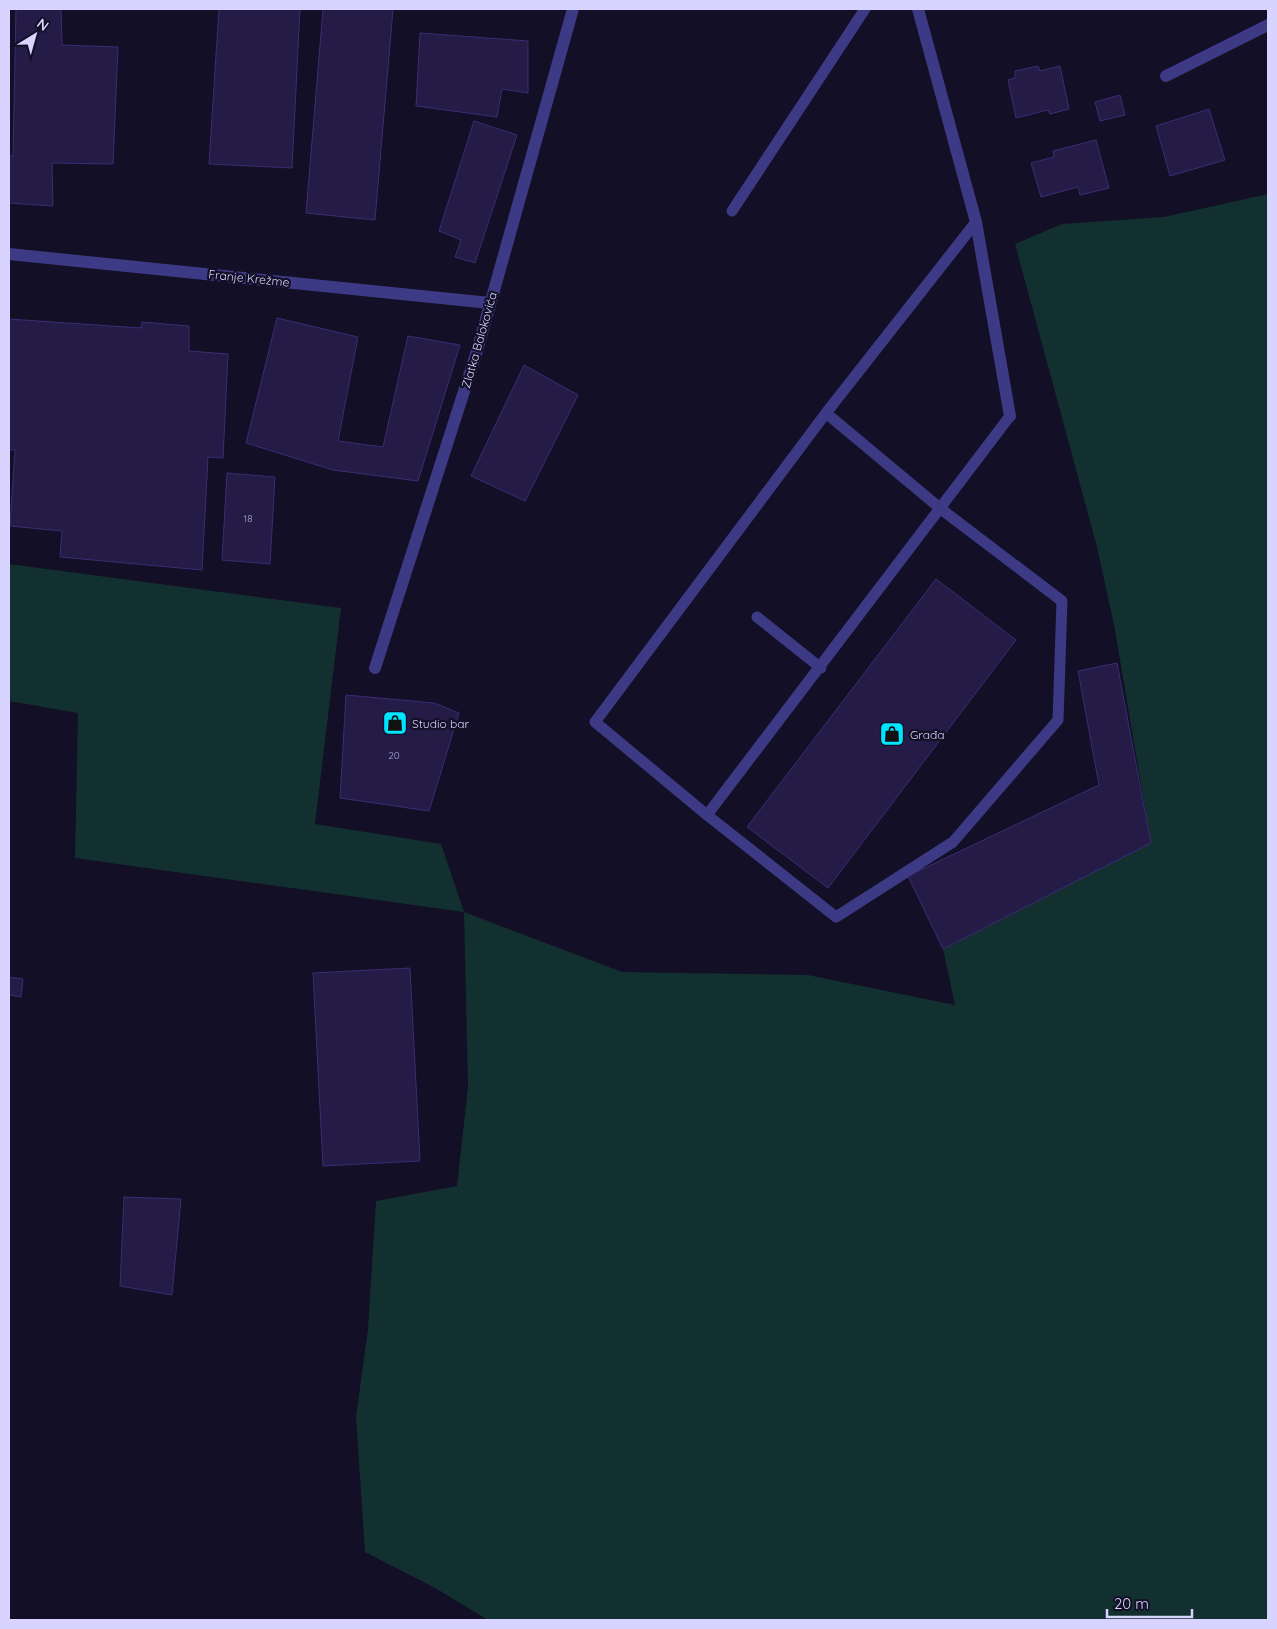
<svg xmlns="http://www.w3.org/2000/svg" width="1277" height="1629" font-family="Quicksand,sans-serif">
<rect width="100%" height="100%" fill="#130f26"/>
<!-- green -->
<path fill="#12302f" d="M1268,194V1620H488L437,1589L365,1552L356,1417L368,1329L376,1201L457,1186L468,1087L464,912L75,858L78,713L9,701V564L341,608L315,824L441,844L464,912L622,972L808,975L955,1005L943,949L1151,843L1114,625L1097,547L1015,244L1062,224L1164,217Z"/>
<!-- building -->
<g fill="#241b47" stroke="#3b2d73">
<path d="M16,9H61L62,45L118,47L113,164L52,163L53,206L9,203V156H13Z"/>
<path d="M219,9H300L292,168L209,164Z"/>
<path d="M323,9H393L375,220L306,213Z"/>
<path d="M420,33L528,41V93L502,89L497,117L416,106Z"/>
<path d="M1038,66L1040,71L1060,66L1069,109L1050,114L1048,110L1016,118L1008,80L1015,78V71Z"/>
<path d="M1120,95L1125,115L1100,121L1095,102Z"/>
<path d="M1209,109L1225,160L1170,176L1156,126Z"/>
<path d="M474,121L517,135L475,263L455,257L461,240L439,231Z"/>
<path d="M1096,140L1109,188L1080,195L1078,187L1041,197L1031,163L1054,157L1053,151Z"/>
<path d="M277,318L358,337L338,441L383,447L408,336L460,345L418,481L333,470L246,443Z"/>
<path d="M9,319L141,328L142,322L189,326V351L228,354L223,458L208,457L202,570L60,557L62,531L10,526L15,450H9Z"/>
<path d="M524,365L578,395L525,501L471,476Z"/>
<path d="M227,473L275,477L270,564L222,560Z"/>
<path d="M936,579L1016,640L828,888L747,827Z"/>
<path d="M1117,663L1151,843L943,949L908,876L1099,785L1078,671Z"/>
<path d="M346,695L434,703L459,713L429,811L340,798Z"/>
<path d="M410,968L420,1161L323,1166L313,973Z"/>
<path d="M9,977L23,979L21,997L9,995Z"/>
<path d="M124,1197L181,1199L172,1295L120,1286Z"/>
</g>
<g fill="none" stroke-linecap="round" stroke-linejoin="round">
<!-- lane -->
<g stroke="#3d3a85" stroke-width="11">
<path d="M732,211L865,9"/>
<path d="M826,413L941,509L1062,601L1058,720L953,842L836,917L707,815L595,722L826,413L976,222"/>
<path d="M757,617L821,668"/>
<path d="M707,815L1010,416"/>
</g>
<!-- street -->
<g stroke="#3d3a85" stroke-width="12">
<path d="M918,9L976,222L1010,416"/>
<path d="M1166,76L1268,25"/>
<path d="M9,254L490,303"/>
<path d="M375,668L477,351L573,9"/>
</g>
</g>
<!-- icons -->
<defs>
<symbol id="shop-square" viewBox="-11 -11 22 22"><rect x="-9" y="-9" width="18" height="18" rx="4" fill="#00e5ff" stroke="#130f26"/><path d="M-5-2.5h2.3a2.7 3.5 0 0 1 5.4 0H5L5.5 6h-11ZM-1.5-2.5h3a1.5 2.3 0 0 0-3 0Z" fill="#111"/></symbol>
</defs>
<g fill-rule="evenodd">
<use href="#shop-square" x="381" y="709" width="28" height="28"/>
<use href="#shop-square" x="878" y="720" width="28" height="28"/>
</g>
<g text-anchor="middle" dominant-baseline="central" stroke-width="4.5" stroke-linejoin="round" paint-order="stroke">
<!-- number labels -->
<g font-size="10" fill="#aca6d1">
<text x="248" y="518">18</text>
<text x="394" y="755">20</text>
</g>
<!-- street labels -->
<g font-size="12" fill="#d9d4ff" stroke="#130f26">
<text transform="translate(249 278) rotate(6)">Franje Krežme</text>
<text transform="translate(479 340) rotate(-74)">Zlatka Balokovića</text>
</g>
<!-- poi labels -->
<g font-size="12" fill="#d9d4ff" stroke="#130f26" text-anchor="start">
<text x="412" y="723">Studio bar</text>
<text x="910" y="734">Građa</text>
</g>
</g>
<!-- border -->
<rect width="1277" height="1629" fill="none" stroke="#d9d4ff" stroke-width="20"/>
<!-- north arrow -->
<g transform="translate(35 35) rotate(37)" stroke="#130f26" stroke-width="4" paint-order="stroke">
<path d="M0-4L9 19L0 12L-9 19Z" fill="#d9d4ff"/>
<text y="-8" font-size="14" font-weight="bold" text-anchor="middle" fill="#d9d4ff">N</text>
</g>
<!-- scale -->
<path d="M1107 1609v8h85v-8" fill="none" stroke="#d9d4ff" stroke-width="2.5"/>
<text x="1114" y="1609" font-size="15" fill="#d9d4ff" stroke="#130f26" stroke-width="4" paint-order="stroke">20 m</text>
</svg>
